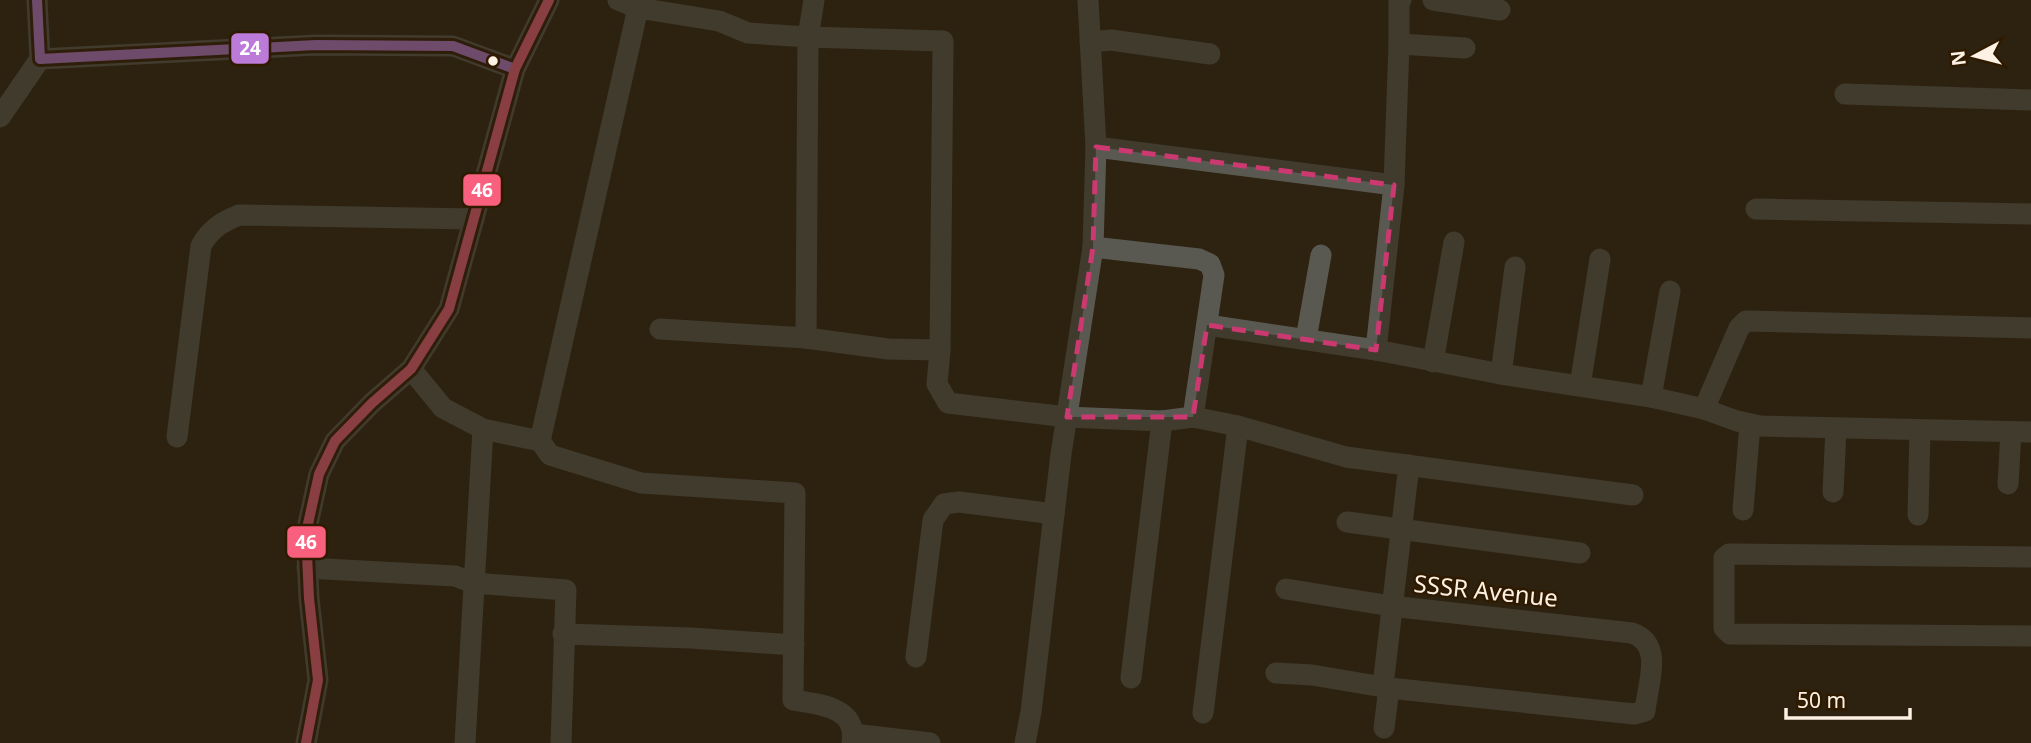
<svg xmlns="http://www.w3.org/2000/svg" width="2031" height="743" font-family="'Noto Sans',sans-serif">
<rect width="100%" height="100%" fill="#2e2211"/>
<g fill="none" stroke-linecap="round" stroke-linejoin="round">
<!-- minor -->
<g stroke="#595952" stroke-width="21">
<path d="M37,0L40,59L316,45L453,46L515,69"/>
<path d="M618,0L638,8"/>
<path d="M1088,0L1096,147L1394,185L1376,350L1501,374L1651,397L1704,409L1737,421L1760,426L2031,432"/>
<path d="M1433,0L1500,10"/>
<path d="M1090,42L1111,40L1210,54"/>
<path d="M1399,44V1L1401,0"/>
<path d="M1845,94L2031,100"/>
<path d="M0,117L40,59"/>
<path d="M1096,147L1093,247L1199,259L1210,264L1214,275L1193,417L1238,426L1203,713"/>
<path d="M1394,185L1399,44L1465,48"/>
<path d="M1756,209L2031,214"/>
<path d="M1207,325L1376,350"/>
<path d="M660,329L806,338L888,349L940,350L943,41L808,37L814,0"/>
<path d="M1306,339L1321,255"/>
<path d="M940,350L937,384L948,403L1067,417L1162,421"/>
<path d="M1433,362L1454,242"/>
<path d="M411,369L443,408L483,429L540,441L550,455L641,483L795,493L793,700C819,704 858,707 852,743"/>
<path d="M1501,374L1515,267"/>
<path d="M1580,386L1600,259"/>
<path d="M1651,397L1670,291"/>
<path d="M1704,409L1739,328L1746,321L2031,328"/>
<path d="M1238,426L1346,457L1633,495"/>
<path d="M177,437L201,246C210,229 222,222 239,215L474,219"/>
<path d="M540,441L638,8L719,21L748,33L808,37L806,338"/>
<path d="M2008,484L2011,432"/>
<path d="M1833,492L1836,428"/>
<path d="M1743,510L1750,424"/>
<path d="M1918,515L1920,430"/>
<path d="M1347,522L1580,553"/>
<path d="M2031,557L1729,554L1724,558V628L1730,634L2031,636"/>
<path d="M307,568L455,576L473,583L566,590L561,743"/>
<path d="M563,634L691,638L794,645"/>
<path d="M916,657L933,520L944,504L959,502L1054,514"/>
<path d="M1276,673L1312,675L1389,688L1634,714L1645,711C1647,686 1665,644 1632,633L1391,606L1286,589"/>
<path d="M1131,678L1162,421L1193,417"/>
<path d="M1384,728L1389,688L1383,685L1409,465"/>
<path d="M853,734L930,743"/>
<path d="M306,743L318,680L309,598L306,533L319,474L335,441L372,403L411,369L449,309L515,69L549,0"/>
<path d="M465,743L483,429"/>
<path d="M1025,743L1031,712L1061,454L1093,247"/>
</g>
<defs>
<path id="bus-1" d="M37,0L40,59L316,45L453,46L515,69"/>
<path id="bus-2" d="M306,743L318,680L309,598L306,533L319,474L335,441L372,403L411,369L449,309L515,69L549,0"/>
</defs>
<!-- bus-1 casing -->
<use href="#bus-1" stroke="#2f1a00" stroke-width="16"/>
<!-- bus-2 casing -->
<use href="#bus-2" stroke="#2f1a00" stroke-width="16"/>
<!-- bus-1 -->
<use href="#bus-1" stroke="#bd7bd9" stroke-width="10"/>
<!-- bus-2 -->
<use href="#bus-2" stroke="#f8607d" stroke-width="10"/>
</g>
<!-- marked area -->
<path d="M0 0H2031V743H0ZM1096,147L1394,185L1376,350L1207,325L1193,417H1067L1093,247Z" fill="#2e2211" fill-opacity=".55" fill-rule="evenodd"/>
<path fill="none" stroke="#cb3970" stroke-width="5" stroke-dasharray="14 9" stroke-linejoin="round" d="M1096,147L1394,185L1376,350L1207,325L1193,417H1067L1093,247Z"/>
<!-- markers -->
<circle fill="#fdf1e4" stroke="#2f1a00" stroke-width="2.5" cx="493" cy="61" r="6"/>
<g text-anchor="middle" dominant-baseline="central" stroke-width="5" stroke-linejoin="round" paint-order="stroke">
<!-- street labels -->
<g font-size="24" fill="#fdf1e4" stroke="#2f1a00">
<text transform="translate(1486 590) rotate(6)">SSSR Avenue</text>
</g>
</g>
<g stroke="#2f1a00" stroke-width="2.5">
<rect x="230" y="32" width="40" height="33" rx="7" fill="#bd7bd9"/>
<rect x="462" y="173" width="40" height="34" rx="7" fill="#f8607d"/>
<rect x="286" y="525" width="41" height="34" rx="7" fill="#f8607d"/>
</g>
<g font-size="19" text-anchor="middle" font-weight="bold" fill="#fff">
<text x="250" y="55">24</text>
<text x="482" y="197">46</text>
<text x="306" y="549">46</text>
</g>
<!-- north arrow -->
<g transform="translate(1975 56) rotate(263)" stroke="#2f1a00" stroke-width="5" paint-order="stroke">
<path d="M0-5L12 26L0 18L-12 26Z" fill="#fdf1e4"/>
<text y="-10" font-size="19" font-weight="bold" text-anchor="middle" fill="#fdf1e4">N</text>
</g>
<!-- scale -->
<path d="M1786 708v10h124v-10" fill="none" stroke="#fdf1e4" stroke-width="3.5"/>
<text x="1797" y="708" font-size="21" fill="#fdf1e4" stroke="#2f1a00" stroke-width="5" paint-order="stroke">50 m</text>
</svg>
